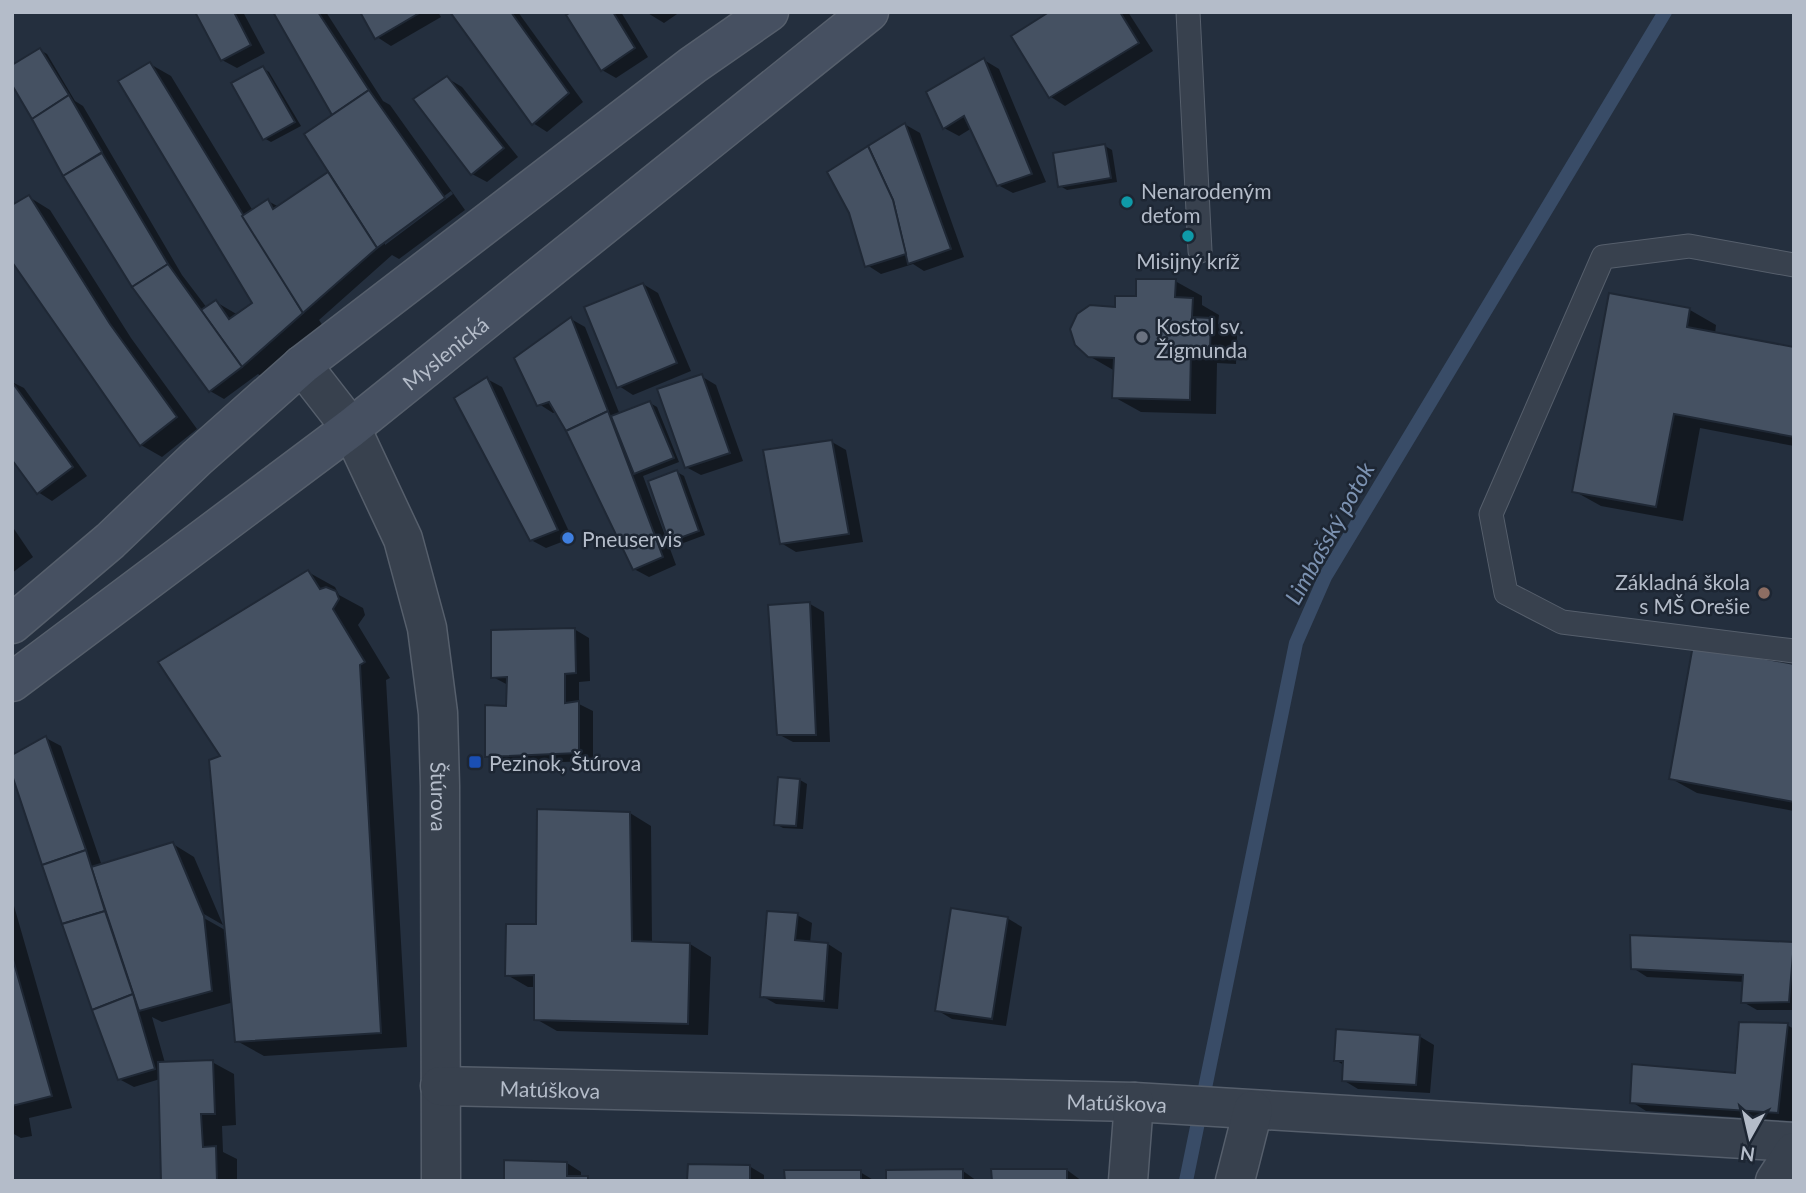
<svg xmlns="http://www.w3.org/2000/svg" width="1806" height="1193" font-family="Lato,sans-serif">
<rect width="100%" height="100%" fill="#242f3e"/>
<!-- shadow -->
<g fill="#0007" fill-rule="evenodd">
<path d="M197,12H243L265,53L237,68L222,60Z"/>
<path d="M275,12H326L383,101L390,105L465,210L399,259L392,255L319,320L323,326L264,378L258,374L224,399L210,391L133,286L63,171L40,50L47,54L75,101L83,106L182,275L207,308L216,302L238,315L254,304L150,64L171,76L253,211L268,201L279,207L328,175L334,178V116ZM451,191L453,194L385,245V240Z"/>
<path d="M362,12H438L441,17L391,46L377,37Z"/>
<path d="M452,12H518L583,102L547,132L533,123Z"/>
<path d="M574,12H621L648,57L616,78L602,70Z"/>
<path d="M646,12H680L664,23Z"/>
<path d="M1053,12H1128L1153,51L1065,106L1051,97L1013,37Z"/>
<path d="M984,60L999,69L1046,182L1013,193L998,185L972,128L959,136L944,128Z"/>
<path d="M263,68L269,72L301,126L271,142L264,138Z"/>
<path d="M447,78L462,87L518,157L487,182L472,174L415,100Z"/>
<path d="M906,125L920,133L964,257L924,271L913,264L881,274L867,265Z"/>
<path d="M1105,146L1112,150L1117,182L1067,190L1060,186Z"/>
<path d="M29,197L50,210L131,338L197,429L162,457L141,445Z"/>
<path d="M1175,281L1202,296V305L1219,315L1218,324L1237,335L1236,364L1217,363L1216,414L1141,412L1114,397L1115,371L1089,356L1117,308Z"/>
<path d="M643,284L658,293L691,371L633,395L619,386Z"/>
<path d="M1690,310L1716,325L1715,334L1794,348V446L1700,428L1683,521L1601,506L1574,491Z"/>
<path d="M571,319L585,327L620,415L650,403L657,407L679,462L643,476L676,565L649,577L634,569L556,412L553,413L539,404Z"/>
<path d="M701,376L716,385L743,461L701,475L686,467Z"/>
<path d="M487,379L502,387L572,538L546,548L531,540Z"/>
<path d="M12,382L24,388L87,476L52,501L38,492L12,457Z"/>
<path d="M832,442L846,450L863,542L796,552L781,543Z"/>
<path d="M677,472L684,476L705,535L678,545L671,541Z"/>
<path d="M12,526L33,557L12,573Z"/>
<path d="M308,572L335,587L339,595L363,608L365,615L358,625L390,678L386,680L407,1047L264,1056L237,1041L234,1002L162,1022L152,1017L165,1063L212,1062L234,1074L236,1125L222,1126L223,1152L237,1159V1181H162L160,1079L134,1087L119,1079L46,738L61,746L102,866L173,844L194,857L223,925L197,910L195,913L225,930L222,757Z"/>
<path d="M810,604L824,612L830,742H793L778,734Z"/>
<path d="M574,629L589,638L590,681L579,682V704L593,711V761L501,764L486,756L508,707V685L493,677Z"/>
<path d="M1794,666V811L1697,793L1670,778Z"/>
<path d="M800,780L807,784L803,829L783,828L776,824Z"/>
<path d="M630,813L651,826L652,943L690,944L711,957L708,1035L557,1031L536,1019L535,987H528L507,975L538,926Z"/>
<path d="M12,899L72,1108L29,1118L32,1136L21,1138L12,1133Z"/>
<path d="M797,915L812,923L810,943L828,944L842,953L838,1009L776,1004L762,996Z"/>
<path d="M1007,918L1022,927L1006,1026L952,1019L937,1010Z"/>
<path d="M1794,944V1010H1757L1743,1002L1745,982L1647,977L1633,968Z"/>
<path d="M1787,1025L1794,1029L1792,1121L1646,1111L1632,1102L1737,1075Z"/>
<path d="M1419,1036L1434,1045L1430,1093L1358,1089L1343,1080L1344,1065L1335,1060Z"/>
<path d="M567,1163L581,1172V1178L593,1181H506Z"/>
<path d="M749,1166L764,1175V1181H688Z"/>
<path d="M1067,1170L1082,1181H993Z"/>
<path d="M963,1171L977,1181H888Z"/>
<path d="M860,1172L875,1181H786Z"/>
</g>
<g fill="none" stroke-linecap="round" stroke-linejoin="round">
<!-- stream -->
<path stroke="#394c67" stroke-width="14" d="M1186,1181L1296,643L1325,577L1665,12"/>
</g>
<!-- building -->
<g fill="#455162" stroke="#1f2835" stroke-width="2">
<path d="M195,12H234L251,45L221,61Z"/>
<path d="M273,12H318L369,90L332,115Z"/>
<path d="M360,12H421L375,39Z"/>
<path d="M450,12H511L569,93L532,125Z"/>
<path d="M571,12H613L635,48L601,71L566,15Z"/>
<path d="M1049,12H1120L1139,43L1049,98L1011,36Z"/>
<path d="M40,48L69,95L32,119L12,85V65Z"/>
<path d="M984,58L1032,174L997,186L964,116L943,129L926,92Z"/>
<path d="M150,62L303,313L242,367L201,310L216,300L229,319L252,303L118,81Z"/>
<path d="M263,66L295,122L263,140L231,83Z"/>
<path d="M447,76L504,148L471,175L413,99Z"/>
<path d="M369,90L445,198L377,248L304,134Z"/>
<path d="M69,95L102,152L63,176L32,119Z"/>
<path d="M905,123L951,249L908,264L893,200L868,146Z"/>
<path d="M1105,144L1111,178L1058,187L1053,153Z"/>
<path d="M868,146L893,200L906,254L865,267L849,213L827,172Z"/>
<path d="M102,153L168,264L132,287L63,176Z"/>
<path d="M328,172L377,248L303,313L242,216L268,199L273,209Z"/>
<path d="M29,195L110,324L177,417L140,446L12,262V205Z"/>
<path d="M168,264L242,367L209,392L132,287Z"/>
<path d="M1136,279H1176L1175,297L1193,298L1192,317L1211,318L1210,350L1191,349L1190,400L1112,398L1114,358L1088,357L1075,345L1070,329L1077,314L1090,305L1115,307V296H1136Z"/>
<path d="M643,283L677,363L617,388L584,307Z"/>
<path d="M1609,293L1690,308L1687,327L1794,347V437L1674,414L1656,507L1572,492Z"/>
<path d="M571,317L608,411L566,431L549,402L537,406L514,358Z"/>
<path d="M702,374L730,453L685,468L657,389Z"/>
<path d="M487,377L558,530L530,541L454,398Z"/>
<path d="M12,382L73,467L37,494L12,460Z"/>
<path d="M650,401L674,458L634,474L611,416Z"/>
<path d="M608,411L663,557L633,570L566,431Z"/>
<path d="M832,440L849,534L780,544L763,450Z"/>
<path d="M677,470L699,531L669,542L648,481Z"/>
<path d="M308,570L320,589L326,587L336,591L339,599L333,609L365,662L360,665L381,1033L235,1042L209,760L220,756L158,662Z"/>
<path d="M810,602L816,735H777L768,605Z"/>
<path d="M575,628L576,673L565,674V703L579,701V753L485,757V705L506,706L507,677L491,678V630Z"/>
<path d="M1693,645L1794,664V802L1669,779Z"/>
<path d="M46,736L86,850L42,865L12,775V755Z"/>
<path d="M778,777L800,779L796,826L774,825Z"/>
<path d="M537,809L630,812L632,941L690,943L688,1024L534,1020V975L505,976L506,924H536Z"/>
<path d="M173,842L204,916L212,991L139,1011L91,867Z"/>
<path d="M86,850L105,911L62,924L42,865Z"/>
<path d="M951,908L1008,917L992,1019L935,1011Z"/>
<path d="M105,911L133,994L92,1010L62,924Z"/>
<path d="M767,911L798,913L795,940L828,943L824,1001L760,997Z"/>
<path d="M1630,935L1794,942L1789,1002L1741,1003L1743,975L1631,969Z"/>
<path d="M12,956L52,1096L12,1106Z"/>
<path d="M133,994L155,1069L118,1080L92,1010Z"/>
<path d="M1739,1022L1788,1023L1778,1113L1630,1103L1632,1064L1735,1073Z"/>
<path d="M1336,1029L1420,1035L1416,1085L1342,1081L1343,1061H1334Z"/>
<path d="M213,1060L215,1114H201L203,1147L216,1146L217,1181H161L158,1062Z"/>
<path d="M504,1160L567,1162V1176H588V1181H504Z"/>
<path d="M688,1164L750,1165V1181H687Z"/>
<path d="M963,1169V1181H886V1170Z"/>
<path d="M991,1169H1067V1181H992Z"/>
<path d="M784,1170H861V1181H785Z"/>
</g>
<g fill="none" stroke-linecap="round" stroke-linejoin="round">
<defs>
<g id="service">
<path d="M1188,12L1200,251"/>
<path d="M1794,265L1689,246L1603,257L1491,514L1506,593L1562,622L1794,651"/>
</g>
<g id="minor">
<path id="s1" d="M302,365L351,428L403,539L427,628L438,713L440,786L441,1181"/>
<path id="s2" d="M440,1086L1134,1102L1794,1142"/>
<path d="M1128,1181L1134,1102"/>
<path d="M1235,1181L1253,1110"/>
<path d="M1775,1181L1794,1152"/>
</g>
<g id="secondary">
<path d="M12,624L110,541L197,458L302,365L693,65L769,12"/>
<path id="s3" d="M12,682L351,428L869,12"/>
</g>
</defs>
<!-- service casing -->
<use href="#service" stroke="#565f6c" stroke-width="25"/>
<!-- minor casing -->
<use href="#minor" stroke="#565f6c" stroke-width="41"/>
<!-- secondary casing -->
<use href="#secondary" stroke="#565f6c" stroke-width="41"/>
<!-- service -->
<use href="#service" stroke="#38414e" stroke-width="23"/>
<!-- minor -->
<use href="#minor" stroke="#38414e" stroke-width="38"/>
<!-- secondary -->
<use href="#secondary" stroke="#465061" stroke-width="38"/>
</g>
<!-- markers -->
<g fill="#0f9aa8" stroke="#1d2633" stroke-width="2.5">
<circle cx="1127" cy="202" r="7"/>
<circle cx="1188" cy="236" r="7"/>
</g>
<circle fill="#6b7280" stroke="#1d2633" stroke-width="2.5" cx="1142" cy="337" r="7"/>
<circle fill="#3f7fe0" stroke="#1d2633" stroke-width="2.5" cx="568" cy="538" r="7"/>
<circle fill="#8d6e63" stroke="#1d2633" stroke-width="2.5" cx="1764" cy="593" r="7"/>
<rect fill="#1a4fb4" stroke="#1d2633" stroke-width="2.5" x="468" y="755" width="14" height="14" rx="3.5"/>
<g text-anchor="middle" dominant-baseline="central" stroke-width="5" stroke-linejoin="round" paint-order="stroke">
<!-- poi labels -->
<g font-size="21" fill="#b4bcc9" stroke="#1d2633" text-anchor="start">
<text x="1141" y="190">Nenarodeným<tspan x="1141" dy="24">deťom</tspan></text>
<text x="1188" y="260" text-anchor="middle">Misijný kríž</text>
<text x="1156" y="325">Kostol sv.<tspan x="1156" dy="24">Žigmunda</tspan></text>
<text x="582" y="538">Pneuservis</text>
<text x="1750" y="581" text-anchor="end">Základná škola<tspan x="1750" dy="24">s MŠ Orešie</tspan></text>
<text x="489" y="762">Pezinok, Štúrova</text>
</g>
<!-- street labels -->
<g font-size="21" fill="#b4bcc9" stroke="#1d2633">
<text stroke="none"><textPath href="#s3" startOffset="544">Myslenická</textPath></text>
<text stroke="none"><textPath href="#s1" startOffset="464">Štúrova</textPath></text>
<text stroke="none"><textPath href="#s2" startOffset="110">Matúškova</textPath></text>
<text stroke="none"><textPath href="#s2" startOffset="677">Matúškova</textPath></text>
</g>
<!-- water labels -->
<g font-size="23" font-style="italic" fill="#7c92b1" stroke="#1d2633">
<text transform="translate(1329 533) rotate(-61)">Limbašský potok</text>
</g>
</g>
<!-- border -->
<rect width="1806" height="1193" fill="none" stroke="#b4bcc9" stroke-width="28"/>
<!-- north arrow -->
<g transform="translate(1750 1137) rotate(188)" stroke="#1d2633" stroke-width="5" paint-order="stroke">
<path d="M0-5L12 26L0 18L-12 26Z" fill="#b4bcc9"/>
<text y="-10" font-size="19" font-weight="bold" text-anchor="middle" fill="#b4bcc9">N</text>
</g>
</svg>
